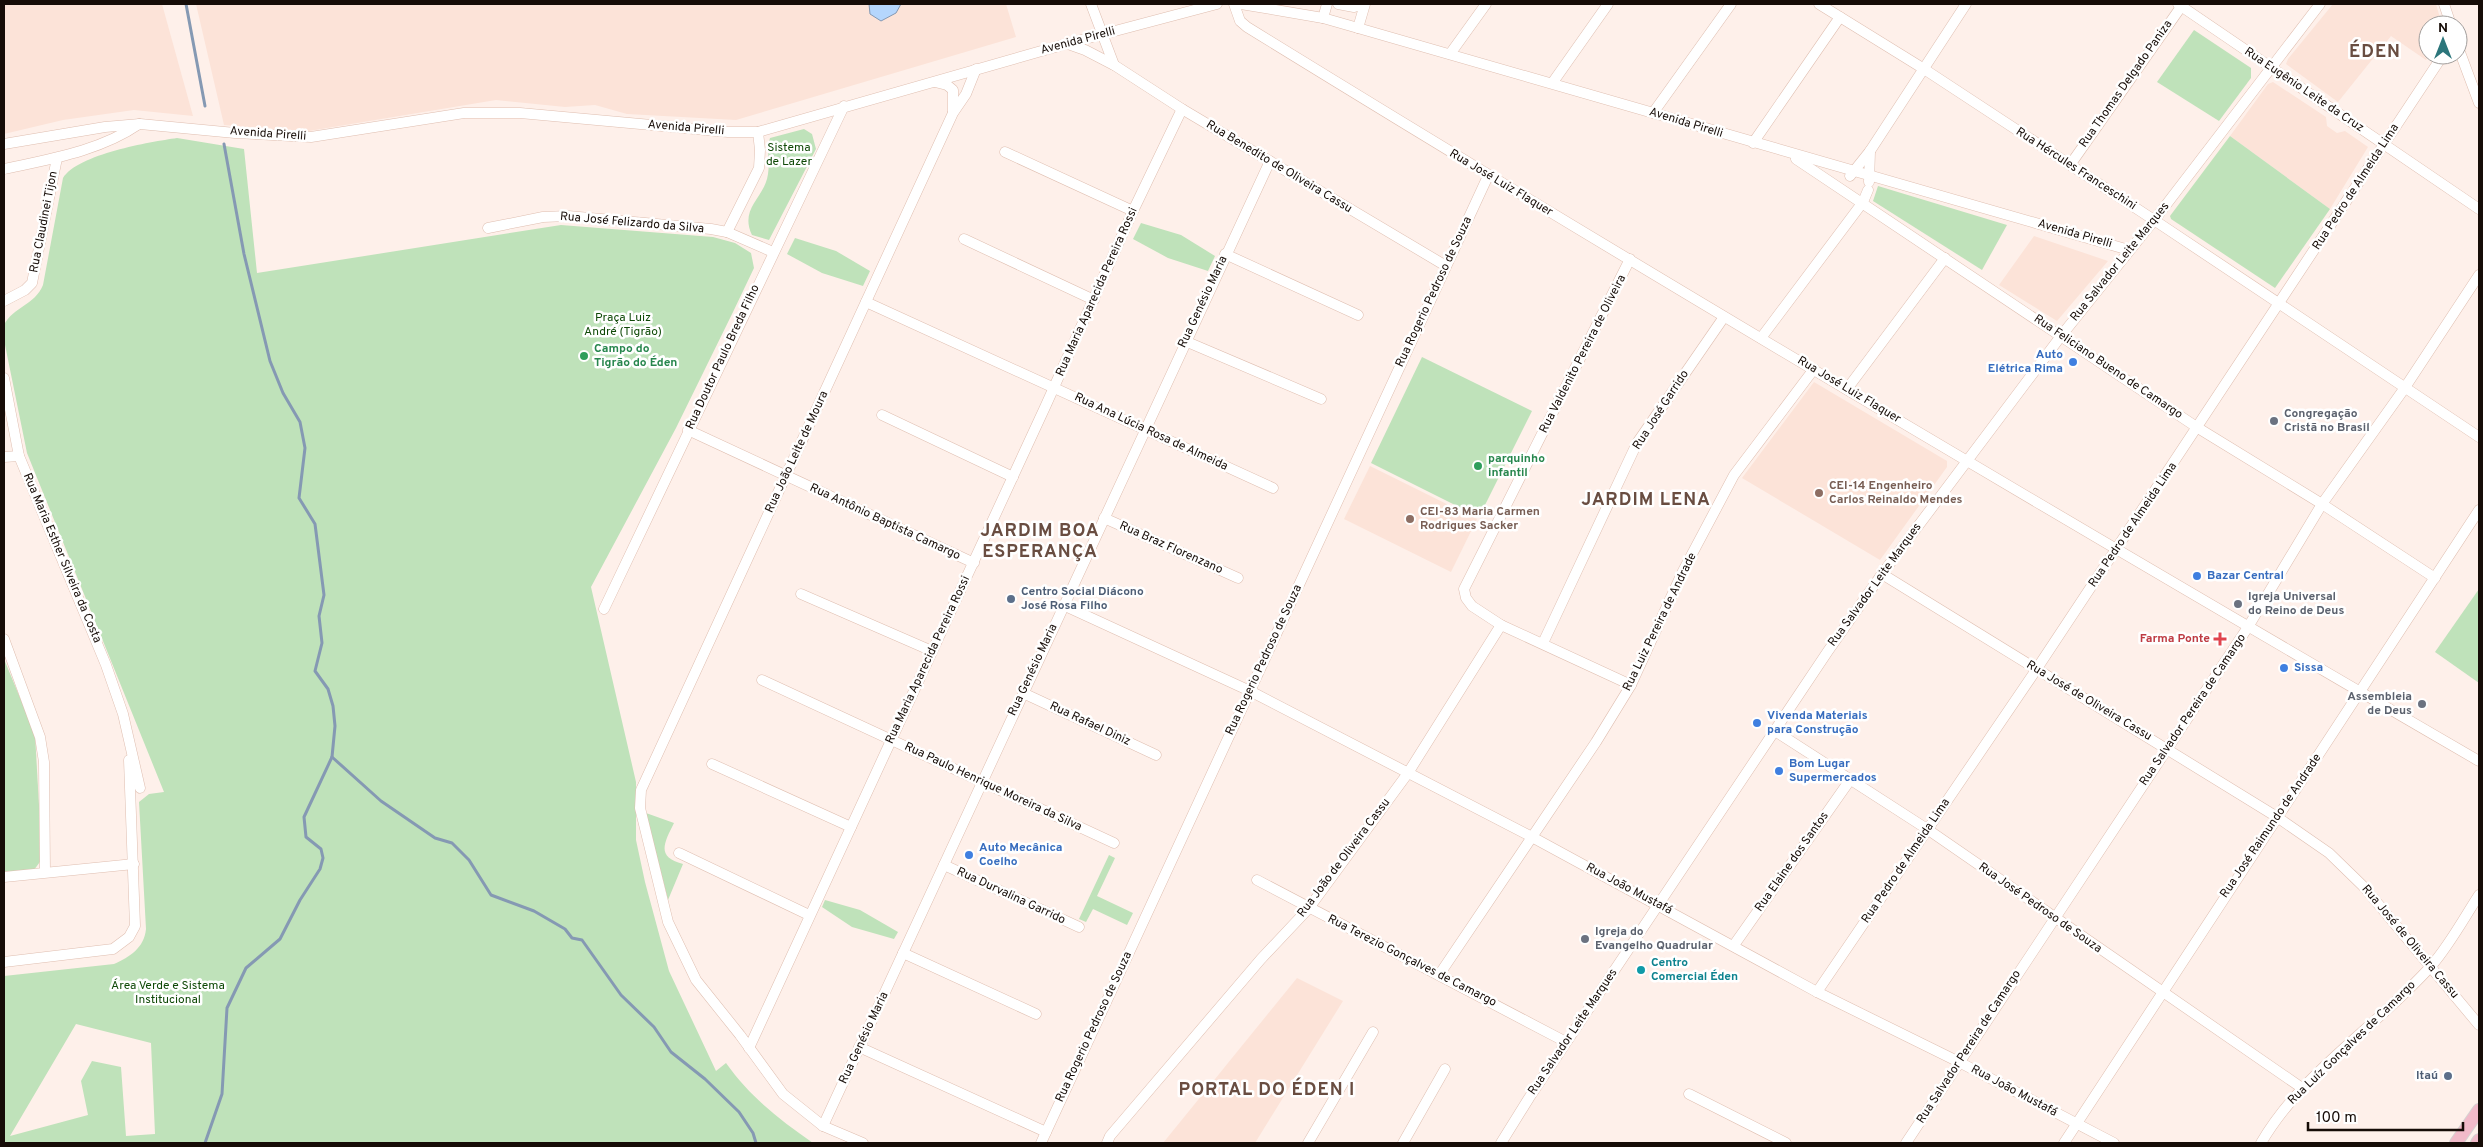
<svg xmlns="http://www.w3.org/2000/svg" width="2483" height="1147" font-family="Overpass,sans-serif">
<rect width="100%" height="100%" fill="#fef0ea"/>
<!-- built -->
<g fill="#fce3d8">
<path d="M4,4H162L193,116L134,110L63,120L4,134Z"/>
<path d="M196,4H1006L1016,37L736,120L627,114L595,105L565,107L496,100L303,132L224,125Z"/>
<path d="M2333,4H2436L2442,25H2428L2429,55L2426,60L2391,36L2338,102L2286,64L2288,59Z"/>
<path d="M2273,82L2326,117L2327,126L2337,133L2345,131L2368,147L2330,209L2230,136L2268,84Z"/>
<path d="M2034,236L2108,261L2057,321L1999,285Z"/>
<path d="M1814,382L1947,461V467L1880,560L1742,478Z"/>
<path d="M1370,466L1477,519L1451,572L1344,519Z"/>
<path d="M1297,978L1343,1001L1255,1143H1163Z"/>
</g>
<!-- green -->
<g fill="#bfe2ba" fill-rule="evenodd">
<path d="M2194,30L2251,68V78L2219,121L2157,82Z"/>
<path d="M804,129L812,134L816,149L769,240L752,235C739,208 765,198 768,174C770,162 766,150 770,138Z"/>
<path d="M2230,136L2330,209L2275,288L2171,219L2170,216Z"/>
<path d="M177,138L244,149L257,273L561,225L713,237L735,243L751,253L754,268L733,312L676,428L591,587L636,782V840L645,882L669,971L716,1071L726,1063C751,1098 779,1119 813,1143H4V976L114,964C130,957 144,948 146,929L139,802L149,794L164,792L27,453L4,340V325C13,307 35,305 43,285L63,178C78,154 150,142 177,138ZM76,1024L151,1043L155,1134L126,1136L121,1067L92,1061L81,1081L88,1115L10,1136Z"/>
<path d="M1878,186L2007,225L1982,270L1873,201Z"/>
<path d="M1141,223L1181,235L1215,256L1208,271L1168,258L1133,239Z"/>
<path d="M795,238L836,251L870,271L863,286L822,273L787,254Z"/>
<path d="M1422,357L1532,411L1479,517L1371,463Z"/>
<path d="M2479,589V683L2435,652Z"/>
<path d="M4,659L35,734L42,859L34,870L4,874Z"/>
<path d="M646,813L674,823C664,843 656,857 683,864L668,900Z"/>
<path d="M1109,855L1115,858L1097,896L1133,913L1127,925L1093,909L1086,922L1079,919Z"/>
<path d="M825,900L860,910L898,932L894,939L852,927L822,907Z"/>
</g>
<!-- water -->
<path fill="#b5d6fd" stroke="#8599b3" d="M869,4H901L896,13L881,21L870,14Z"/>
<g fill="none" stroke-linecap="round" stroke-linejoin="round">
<!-- stream -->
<g stroke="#8599b3" stroke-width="3">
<path d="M186,4L205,106"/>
<path d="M332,757L381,801L435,838L452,843L469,860L491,895L534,911L565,929L572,938L582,940L621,995L654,1027L671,1052L705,1079L739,1112L753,1133L756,1143"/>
<path d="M205,1143L222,1094L227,1008L246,968L280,939L300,900L320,869L323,858L321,849L306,837L304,817L332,757L335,726L333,706L328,689L315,671L322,643L319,616L324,595L315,524L299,498L305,448L300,422L283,393L270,361L244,254L224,144"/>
</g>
<defs>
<g id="minor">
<path d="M1091,4L1114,65"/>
<path d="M1234,4L1240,21L1247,27C1654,278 2066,521 2479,761"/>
<path d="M1241,4L1323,18L1358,28L2129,250"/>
<path d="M1338,4L1354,7L1363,4"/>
<path d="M1819,4L1924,69L2154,220L2479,437"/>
<path d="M2178,4L2479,209"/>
<path d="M2444,4L2451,25"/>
<path d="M1323,18L1327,4"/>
<path d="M1358,28L1365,4"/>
<path d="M1068,44L1085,50L1114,65L1182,109L1446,266"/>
<path d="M2458,47L2479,103"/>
<path d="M1450,54L1486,4"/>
<path d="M935,82L947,85L953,90V112"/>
<path d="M1553,82L1608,4"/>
<path d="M1653,113L1731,4"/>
<path d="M1753,143L1840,17"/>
<path d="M4,144L105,127L140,124L235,133L311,137L464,113H520L728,132H758L1066,44L1217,4"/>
<path d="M1005,152L1133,211"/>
<path d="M1796,159L2198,428L2322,504L2435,578"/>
<path d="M2070,165L2183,4"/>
<path d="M4,169C50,159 100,151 139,124"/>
<path d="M1850,176L1870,151L1966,4"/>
<path d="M1869,182L1870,151"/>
<path d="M488,228L543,217L568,216L711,229L727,232L773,252"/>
<path d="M727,232L759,168L760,150L758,132"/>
<path d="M964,239L1094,300"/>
<path d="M1225,254L1358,315"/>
<path d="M1630,259L1464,589L1466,598L1472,606L1501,625L1631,685"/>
<path d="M4,301L25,290L32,283L57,158"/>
<path d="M866,302L1273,488"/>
<path d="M1761,338L1863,202L1868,190"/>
<path d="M1185,341L1321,399"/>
<path d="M4,378L19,456L106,665L123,714L140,788"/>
<path d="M1847,389L1945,258"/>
<path d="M882,415L1013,477"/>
<path d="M688,430L974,563"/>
<path d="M4,457L19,456"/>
<path d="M1104,518L1238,578"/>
<path d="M1882,574L2277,817L2329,853L2364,887L2479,1025"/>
<path d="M801,594L932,651"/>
<path d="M1063,605L1250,691L1532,837L1817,992L1959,1062L2114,1143"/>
<path d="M604,609L844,106"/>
<path d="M4,639L40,737L44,762L45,872"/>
<path d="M1543,643L1637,443L1724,317"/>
<path d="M762,680L1114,843"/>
<path d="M1023,693L1156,755"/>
<path d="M1775,731L1927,829L2302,1088"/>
<path d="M712,764L851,827"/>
<path d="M679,853L809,915"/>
<path d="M944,865L1079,927"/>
<path d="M4,877L134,864"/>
<path d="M1257,880L1566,1042"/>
<path d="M1734,945L1850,780"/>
<path d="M903,953L1036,1014"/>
<path d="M4,962L113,949L129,937L135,926L129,760"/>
<path d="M1439,975L1596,742L1631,685L1683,571L1734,475L1814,369"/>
<path d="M1817,992L2036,670L2443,55"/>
<path d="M859,1047L1046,1132"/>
<path d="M749,1048L1046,405L1133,211L1182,109"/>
<path d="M1689,1094L1786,1143"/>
<path d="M823,1126L1270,161"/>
<path d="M863,1143L823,1126L783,1094L740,1035L696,980L668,922L640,808L641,790L953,113L966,94L976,69"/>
<path d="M1041,1143L1488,176"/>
<path d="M1107,1143L1110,1136L1261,959L1309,908L1408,773L1501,625"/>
<path d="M1308,1143L1373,1032"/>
<path d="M1403,1143L1445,1069"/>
<path d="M1501,1143L1529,1098L1828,651L1882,574L2061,336L2159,214L2320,4"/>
<path d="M1906,1143L2248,627L2322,504L2404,389L2479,275"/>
<path d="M2064,1143L2479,510"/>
<path d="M2261,1143C2303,1071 2378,1026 2432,965C2450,944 2464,918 2479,895"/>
</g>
<g id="major">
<path d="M2456,1143L2479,1110"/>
<path d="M2477,1143L2479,1140"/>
</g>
</defs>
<!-- minor casing -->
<use href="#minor" stroke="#dfbeb0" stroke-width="11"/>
<!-- major casing -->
<use href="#major" stroke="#d5d3d2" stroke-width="14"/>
<!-- minor -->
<use href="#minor" stroke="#fff" stroke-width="10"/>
<!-- major -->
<use href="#major" stroke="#f1bac9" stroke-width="12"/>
</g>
<!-- markers -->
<g fill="#2e9e5b" stroke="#fff" stroke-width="2">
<circle cx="584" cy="356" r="5"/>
<circle cx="1478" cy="466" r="5"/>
</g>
<g fill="#3f7fe0" stroke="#fff" stroke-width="2">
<circle cx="2073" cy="362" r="5"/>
<circle cx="2197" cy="576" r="5"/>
<circle cx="2284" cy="668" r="5"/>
<circle cx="1757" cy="723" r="5"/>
<circle cx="1779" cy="771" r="5"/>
<circle cx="969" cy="855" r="5"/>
</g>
<g fill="#6b7280" stroke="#fff" stroke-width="2">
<circle cx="2274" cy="421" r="5"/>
<circle cx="2238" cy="604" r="5"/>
<circle cx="2422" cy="704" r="5"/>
<circle cx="1585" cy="939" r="5"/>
</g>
<g fill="#8d6e63" stroke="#fff" stroke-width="2">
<circle cx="1819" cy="493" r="5"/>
<circle cx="1410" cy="519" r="5"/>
</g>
<g fill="#5c6f8a" stroke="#fff" stroke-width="2">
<circle cx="1011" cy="599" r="5"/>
<circle cx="2448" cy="1076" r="5"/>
</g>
<path fill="#e0444e" stroke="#fff" stroke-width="2" d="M2217.5 631.5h5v5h5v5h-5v5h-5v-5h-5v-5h5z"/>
<circle fill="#0f9aa8" stroke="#fff" stroke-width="2" cx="1641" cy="970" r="5"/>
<g text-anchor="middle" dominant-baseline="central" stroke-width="5" stroke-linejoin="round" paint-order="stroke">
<!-- street labels -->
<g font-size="12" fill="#160c07" stroke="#fff">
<text transform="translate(1078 41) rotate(-15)">Avenida Pirelli</text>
<text transform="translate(2126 84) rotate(-55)">Rua Thomas Delgado Paniza</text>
<text transform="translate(2304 90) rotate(34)">Rua Eugênio Leite da Cruz</text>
<text transform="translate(1686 123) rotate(17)">Avenida Pirelli</text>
<text transform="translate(686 128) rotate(5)">Avenida Pirelli</text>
<text transform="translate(268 134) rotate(4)">Avenida Pirelli</text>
<text transform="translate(1279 167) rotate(31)">Rua Benedito de Oliveira Cassu</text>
<text transform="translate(2076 169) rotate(33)">Rua Hércules Franceschini</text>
<text transform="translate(1501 183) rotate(31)">Rua José Luiz Flaquer</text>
<text transform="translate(2356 187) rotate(-57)">Rua Pedro de Almeida Lima</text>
<text transform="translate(44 222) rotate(-79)">Rua Claudinei Tijon</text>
<text transform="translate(632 223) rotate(5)">Rua José Felizardo da Silva</text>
<text transform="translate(2075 234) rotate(16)">Avenida Pirelli</text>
<text transform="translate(2120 262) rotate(-51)">Rua Salvador Leite Marques</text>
<text transform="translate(1097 292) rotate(-66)">Rua Maria Aparecida Pereira Rossi</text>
<text transform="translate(1434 292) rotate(-65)">Rua Rogerio Pedroso de Souza</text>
<text transform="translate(1203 302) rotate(-65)">Rua Genésio Maria</text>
<text transform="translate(1583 354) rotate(-63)">Rua Valdenito Pereira de Oliveira</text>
<text transform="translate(723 357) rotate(-65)">Rua Doutor Paulo Breda Filho</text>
<text transform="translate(2108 367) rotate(34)">Rua Feliciano Bueno de Camargo</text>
<text transform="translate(1849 390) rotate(31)">Rua José Luiz Flaquer</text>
<text transform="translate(1661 410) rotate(-57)">Rua José Garrido</text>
<text transform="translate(1151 432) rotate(25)">Rua Ana Lúcia Rosa de Almeida</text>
<text transform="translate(797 452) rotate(-65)">Rua João Leite de Moura</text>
<text transform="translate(885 522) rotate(25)">Rua Antônio Baptista Camargo</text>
<text transform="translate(2133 525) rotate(-56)">Rua Pedro de Almeida Lima</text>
<text transform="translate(1171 548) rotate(24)">Rua Braz Florenzano</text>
<text transform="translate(62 558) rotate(67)">Rua Maria Esther Silveira da Costa</text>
<text transform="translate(1875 585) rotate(-54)">Rua Salvador Leite Marques</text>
<text transform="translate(1660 622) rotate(-64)">Rua Luiz Pereira de Andrade</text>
<text transform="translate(928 660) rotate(-65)">Rua Maria Aparecida Pereira Rossi</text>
<text transform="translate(1264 660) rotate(-65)">Rua Rogerio Pedroso de Souza</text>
<text transform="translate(1033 670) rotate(-65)">Rua Genésio Maria</text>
<text transform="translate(2089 701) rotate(31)">Rua José de Oliveira Cassu</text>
<text transform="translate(2193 710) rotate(-56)">Rua Salvador Pereira de Camargo</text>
<text transform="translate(1090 724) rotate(25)">Rua Rafael Diniz</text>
<text transform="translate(993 787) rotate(25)">Rua Paulo Henrique Moreira da Silva</text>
<text transform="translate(2271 826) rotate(-56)">Rua José Raimundo de Andrade</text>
<text transform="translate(1344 858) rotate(-53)">Rua João de Oliveira Cassu</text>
<text transform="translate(1906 861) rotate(-56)">Rua Pedro de Almeida Lima</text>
<text transform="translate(1792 862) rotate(-55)">Rua Elaine dos Santos</text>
<text transform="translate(1629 889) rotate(28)">Rua João Mustafá</text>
<text transform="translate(1011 896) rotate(25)">Rua Durvalina Garrido</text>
<text transform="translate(2040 908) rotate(35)">Rua José Pedroso de Souza</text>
<text transform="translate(2410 942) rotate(50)">Rua José de Oliveira Cassu</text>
<text transform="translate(1412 961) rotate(27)">Rua Terezio Gonçalves de Camargo</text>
<text transform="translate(1094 1027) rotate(-65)">Rua Rogerio Pedroso de Souza</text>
<text transform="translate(1573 1032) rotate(-56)">Rua Salvador Leite Marques</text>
<text transform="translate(864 1038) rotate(-65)">Rua Genésio Maria</text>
<text transform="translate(2352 1043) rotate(-44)">Rua Luíz Gonçalves de Camargo</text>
<text transform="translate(1969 1047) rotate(-57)">Rua Salvador Pereira de Camargo</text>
<text transform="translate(2014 1091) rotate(28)">Rua João Mustafá</text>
</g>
<!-- park labels -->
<g font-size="12" fill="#0f4907" stroke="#fff">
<text x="789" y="148">Sistema<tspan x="789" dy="14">de Lazer</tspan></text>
<text x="623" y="318">Praça Luiz<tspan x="623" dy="14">André (Tigrão)</tspan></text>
<text x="168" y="986">Área Verde e Sistema<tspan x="168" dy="14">Institucional</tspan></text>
</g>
<!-- leisure labels -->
<g font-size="12" font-weight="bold" fill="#27864d" stroke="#fff" text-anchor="start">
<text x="594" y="349">Campo do<tspan x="594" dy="14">Tigrão do Éden</tspan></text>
<text x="1488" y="459">parquinho<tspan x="1488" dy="14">infantil</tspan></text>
</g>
<!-- shop labels -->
<g font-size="12" font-weight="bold" fill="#366cbe" stroke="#fff" text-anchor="start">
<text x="2063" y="355" text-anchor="end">Auto<tspan x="2063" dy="14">Elétrica Rima</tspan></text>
<text x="2207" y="576">Bazar Central</text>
<text x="2294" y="668">Sissa</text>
<text x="1767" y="716">Vivenda Materiais<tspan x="1767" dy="14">para Construção</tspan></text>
<text x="1789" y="764">Bom Lugar<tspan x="1789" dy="14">Supermercados</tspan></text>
<text x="979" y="848">Auto Mecânica<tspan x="979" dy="14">Coelho</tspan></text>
</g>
<!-- worship labels -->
<g font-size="12" font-weight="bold" fill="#5b616d" stroke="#fff" text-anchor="start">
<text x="2284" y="414">Congregação<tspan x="2284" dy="14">Cristã no Brasil</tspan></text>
<text x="2248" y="597">Igreja Universal<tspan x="2248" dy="14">do Reino de Deus</tspan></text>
<text x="2412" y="697" text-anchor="end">Assembleia<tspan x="2412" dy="14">de Deus</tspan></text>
<text x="1595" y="932">Igreja do<tspan x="1595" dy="14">Evangelho Quadrular</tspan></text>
</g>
<!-- education labels -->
<g font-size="12" font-weight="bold" fill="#785e54" stroke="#fff" text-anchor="start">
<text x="1829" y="486">CEI-14 Engenheiro<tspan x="1829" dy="14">Carlos Reinaldo Mendes</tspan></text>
<text x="1420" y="512">CEI-83 Maria Carmen<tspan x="1420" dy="14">Rodrigues Sacker</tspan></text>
</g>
<!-- service labels -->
<g font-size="12" font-weight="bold" fill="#4e5e75" stroke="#fff" text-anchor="start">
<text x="1021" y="592">Centro Social Diácono<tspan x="1021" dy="14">José Rosa Filho</tspan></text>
<text x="2438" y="1076" text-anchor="end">Itaú</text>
</g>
<!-- health labels -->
<g font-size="12" font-weight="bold" fill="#be3a42" stroke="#fff" text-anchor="end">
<text x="2210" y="639">Farma Ponte</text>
</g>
<!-- culture labels -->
<g font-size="12" font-weight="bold" fill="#0d838f" stroke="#fff" text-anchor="start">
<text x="1651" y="963">Centro<tspan x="1651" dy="14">Comercial Éden</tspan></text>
</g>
<!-- district labels -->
<g font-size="18" font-weight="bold" letter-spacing="1" fill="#694d41" stroke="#fff">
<text x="2375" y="52">ÉDEN</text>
<text x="1646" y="500">JARDIM LENA</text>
<text x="1040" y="531">JARDIM BOA<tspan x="1040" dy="21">ESPERANÇA</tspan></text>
<text x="1267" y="1090">PORTAL DO ÉDEN I</text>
</g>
</g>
<!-- border -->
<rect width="2483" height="1147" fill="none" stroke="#160c07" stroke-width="10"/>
<!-- north arrow -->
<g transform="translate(2443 40)"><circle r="24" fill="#ffffff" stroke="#a29e9c"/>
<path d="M0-4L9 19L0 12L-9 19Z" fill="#2c767b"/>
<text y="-8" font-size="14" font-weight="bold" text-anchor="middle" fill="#160c07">N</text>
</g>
<!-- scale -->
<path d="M2308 1122v8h155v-8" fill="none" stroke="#160c07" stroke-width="2.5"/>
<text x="2316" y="1122" font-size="15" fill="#160c07" stroke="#ffffff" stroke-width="4" paint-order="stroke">100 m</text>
</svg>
